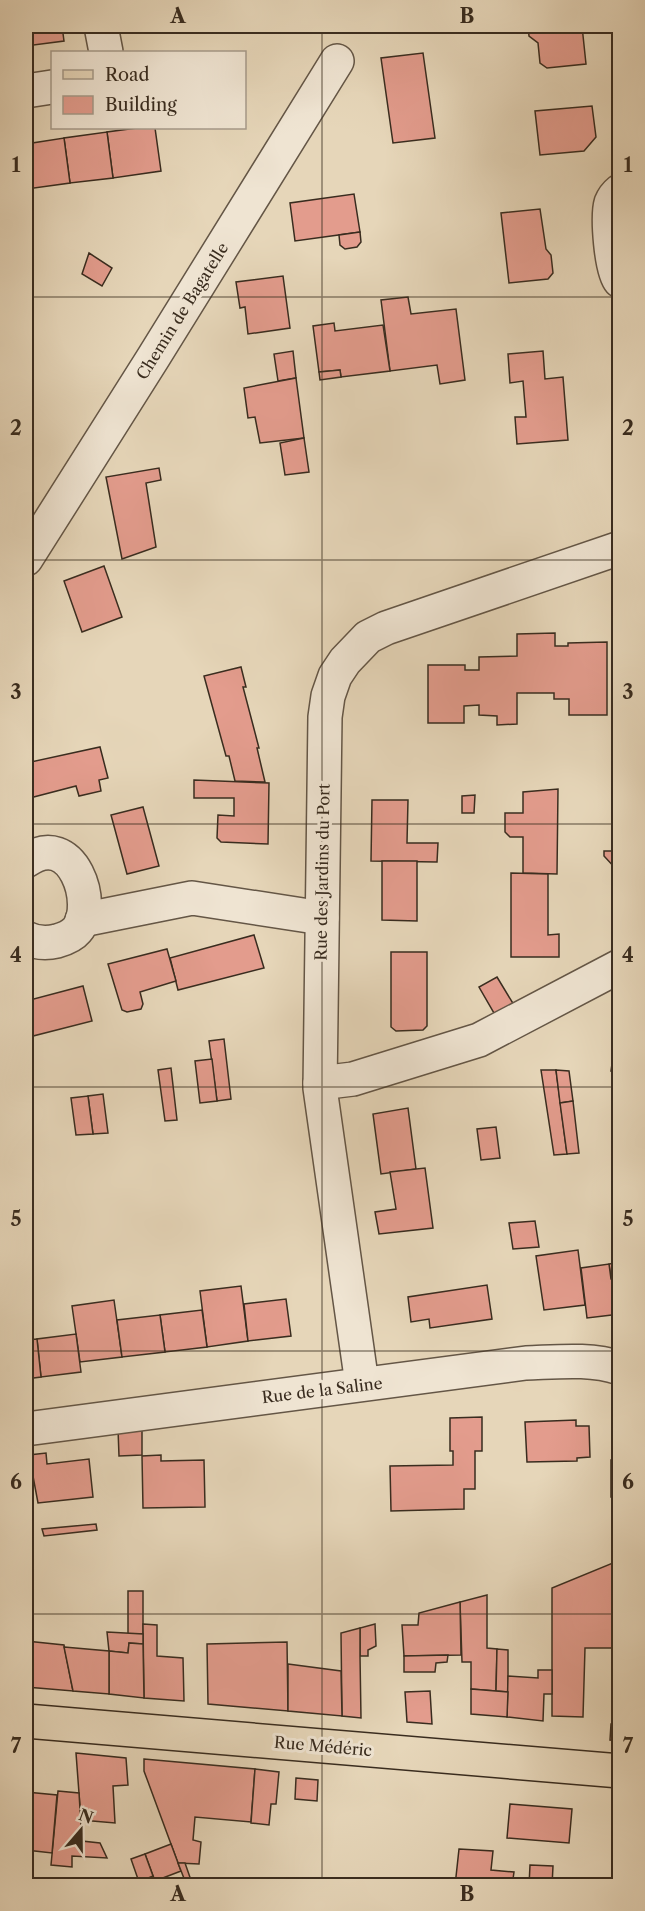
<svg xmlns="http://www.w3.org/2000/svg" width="645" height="1911" font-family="'Libre Caslon Text',serif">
<rect width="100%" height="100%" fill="#e6d6b9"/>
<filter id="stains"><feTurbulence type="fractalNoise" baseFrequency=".00333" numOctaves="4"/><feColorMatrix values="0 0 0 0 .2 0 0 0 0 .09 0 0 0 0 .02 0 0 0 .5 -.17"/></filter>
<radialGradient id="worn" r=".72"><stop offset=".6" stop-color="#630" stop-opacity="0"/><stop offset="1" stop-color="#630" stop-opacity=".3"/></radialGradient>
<!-- building -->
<g fill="#e39c8d" stroke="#392c1f" stroke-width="1.5">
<path d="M26,26H62L64,41L26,46Z"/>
<path d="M164,26H187L164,29Z"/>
<path d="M528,26H582L586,64L547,68L540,63L538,43L529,36Z"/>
<path d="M423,53L435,138L393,143L381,58Z"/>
<path d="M592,106L596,137L584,151L540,155L535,111Z"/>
<path d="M137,128H155L161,171L113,178L107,132Z"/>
<path d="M107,132L113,178L70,183L64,138Z"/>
<path d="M64,138L70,183L27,189L26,144Z"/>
<path d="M354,194L360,232L295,241L290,203Z"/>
<path d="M540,209L546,249L551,255L553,273L548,279L509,283L501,213Z"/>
<path d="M360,232L361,242L357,247L345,249L340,245L339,235Z"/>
<path d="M89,253L112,268L102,286L82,274Z"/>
<path d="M283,276L290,328L248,334L245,307L240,308L236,282Z"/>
<path d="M408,297L411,314L456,309L465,380L440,384L437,365L390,371L381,300Z"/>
<path d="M334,323L335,331L383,325L390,371L341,377L340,370L319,372L313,326Z"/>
<path d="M612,349H620V394H616Z"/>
<path d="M293,351L296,378L278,381L274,354Z"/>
<path d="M543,351L545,379L563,377L568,440L517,444L515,417H526L523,381L510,383L508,354Z"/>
<path d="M340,370L341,377L320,380L319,372Z"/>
<path d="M296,378L304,438L260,443L255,417L248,418L244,388Z"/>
<path d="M304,438L309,472L285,475L280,443Z"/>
<path d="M159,468L161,480L146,483L156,547L122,559L106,477Z"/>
<path d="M104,566L122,617L82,632L64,581Z"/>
<path d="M555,633V646H568V643L607,642V715H569V699H554V693H517V724L497,725V716L479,715V705L464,706V723H428V665H465V670H479V657L517,656V634Z"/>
<path d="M241,667L246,687H243L259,748H257L265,782L235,781L229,756H226L204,676Z"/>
<path d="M100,747L108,778L99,780L101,791L79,796L76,786L26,799V763Z"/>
<path d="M194,780L269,783L268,844L221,842L217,838L218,815L234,816V798H194Z"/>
<path d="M558,789L557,874L523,873V837H510L505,832V813H523V792Z"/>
<path d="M475,795L474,813H462V796Z"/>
<path d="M372,800H408L407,843H438L437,862L371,861Z"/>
<path d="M143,807L159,866L127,874L111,815Z"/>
<path d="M604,851H620V904H616L617,870L604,856Z"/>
<path d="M382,861H417V921L382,920Z"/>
<path d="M511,873L548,874V935L559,934V957H511Z"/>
<path d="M254,935L264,968L178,990L170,958Z"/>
<path d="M167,949L176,981L140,992L143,1004L141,1009L127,1012L122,1010L108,964Z"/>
<path d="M391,952H427V1026L423,1030L396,1031L391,1027Z"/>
<path d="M497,977L517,1010L498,1020L479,987Z"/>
<path d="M83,986L92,1021L33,1036L26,1009V1001Z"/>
<rect x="615" y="1001" width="5" height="35"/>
<path d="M224,1039L231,1099L217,1101L209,1041Z"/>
<path d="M212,1059L217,1101L200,1103L195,1061Z"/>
<path d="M612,1064H620V1071H611Z"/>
<path d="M171,1068L177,1120L165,1121L158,1070Z"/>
<path d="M541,1070H556L567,1154L554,1155Z"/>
<path d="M556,1070L569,1071L573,1101L560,1103Z"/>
<path d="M103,1094L108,1133L93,1134L88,1096Z"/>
<path d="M88,1096L93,1134L76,1135L71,1098Z"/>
<path d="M573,1101L579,1153L567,1154L560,1103Z"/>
<path d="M408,1108L416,1169L381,1174L373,1114Z"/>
<path d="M26,1126L30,1156H26Z"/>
<path d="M496,1127L500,1158L481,1160L477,1129Z"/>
<path d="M425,1168L433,1228L379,1234L375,1212L396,1209L390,1172Z"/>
<path d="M535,1221L539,1247L513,1249L509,1223Z"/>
<path d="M578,1250L585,1305L544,1310L536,1256Z"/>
<path d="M620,1262V1278L611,1279L609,1264Z"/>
<path d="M609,1264L611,1279L620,1278V1314L587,1318L581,1268Z"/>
<path d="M487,1285L492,1319L430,1328L429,1319L411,1322L408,1297Z"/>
<path d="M241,1286L248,1341L207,1347L200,1291Z"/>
<path d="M286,1299L291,1336L248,1341L244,1304Z"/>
<path d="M114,1300L122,1357L80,1362L72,1306Z"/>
<path d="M202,1310L207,1347L165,1352L160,1315Z"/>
<path d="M160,1315L165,1352L122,1357L117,1320Z"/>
<path d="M76,1334L81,1372L41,1377L37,1339Z"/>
<path d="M37,1339L41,1377L26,1379V1340Z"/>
<path d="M482,1417V1451H475V1489H464V1509L391,1511L390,1466L453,1465V1451H450V1418Z"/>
<path d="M576,1420V1426H589L590,1457L577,1458V1461L527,1462L525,1422Z"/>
<path d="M142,1426V1455L119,1456L118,1429Z"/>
<path d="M46,1453L47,1464L89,1459L93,1497L38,1503L29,1455Z"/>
<path d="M161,1455V1461L204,1460L205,1507L143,1508L142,1456Z"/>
<rect x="611" y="1460" width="9" height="37"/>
<path d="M96,1524L97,1530L44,1536L42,1529Z"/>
<path d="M620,1560V1648H585L583,1717L552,1716V1588Z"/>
<rect x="128" y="1591" width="15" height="43"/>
<path d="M487,1595V1648L497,1649L496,1691L471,1689V1662H462L460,1602Z"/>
<path d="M460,1602L461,1655L404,1656L402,1625H418L419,1613Z"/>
<path d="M143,1624L157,1625V1656L183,1658L184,1701L144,1698Z"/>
<path d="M375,1624L376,1646L368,1650V1656H360V1628Z"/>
<path d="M360,1628V1656L361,1718L342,1716L341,1633Z"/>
<path d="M107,1632L143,1634V1644L129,1643L128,1653L109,1651Z"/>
<path d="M26,1641L64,1645L73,1691L26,1687Z"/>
<path d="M287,1642L288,1711L208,1704L207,1644Z"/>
<path d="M129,1643L143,1644L144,1698L109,1694V1651L128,1653Z"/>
<path d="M64,1647L109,1651V1694L73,1691Z"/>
<path d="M497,1649L508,1650V1692L496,1691Z"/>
<path d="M448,1655L447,1662L436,1663L435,1672H404V1656Z"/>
<path d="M288,1664L341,1671L342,1716L288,1711Z"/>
<path d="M538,1670H552V1694H544L543,1721L507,1717L508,1676L538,1678Z"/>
<path d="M471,1689L508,1692L507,1717L471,1714Z"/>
<path d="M430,1691L432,1724L407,1722L405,1692Z"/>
<path d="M616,1719H620V1741L610,1740L611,1724H616Z"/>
<path d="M76,1753L126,1758L128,1785L113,1786L115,1823L81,1820Z"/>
<path d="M144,1759L255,1769L251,1822L195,1817L193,1840L201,1842L199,1864L178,1863L144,1771Z"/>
<path d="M255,1769L279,1772L276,1804H271L269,1825L251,1823Z"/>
<path d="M296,1778L318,1780L317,1801L295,1799Z"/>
<path d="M58,1791L79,1793L82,1841L100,1843L107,1858L72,1856V1867L51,1865Z"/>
<path d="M26,1792L57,1795L52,1853L26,1850Z"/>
<path d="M510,1804L572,1809L569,1843L507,1838Z"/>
<path d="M171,1844L181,1871L155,1881L145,1854Z"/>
<path d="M459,1849L493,1851L491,1870L514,1872L512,1886H455Z"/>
<path d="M145,1854L153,1876L139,1882L131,1859Z"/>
<path d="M178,1863H185L193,1886H187Z"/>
<path d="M530,1865L553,1866L552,1886H529Z"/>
<path d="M606,1882L620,1883V1886H606Z"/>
</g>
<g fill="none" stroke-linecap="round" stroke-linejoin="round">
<defs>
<g id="minor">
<path d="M101,26L106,52"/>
<path d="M26,91L52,87"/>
<path d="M620,191C615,195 613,198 611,203C607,216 611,271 620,281"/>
<path d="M26,559L153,358L337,61"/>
<path d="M26,861C73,827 98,906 77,930C72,936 64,939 57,941C45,944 36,943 26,938"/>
<path d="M82,920L192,898L322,918"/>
<path d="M320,1083L353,1079L479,1040L620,966"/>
<path d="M362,1384L320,1088L325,717L328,696L335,676L345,661L368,637L386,628L620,548"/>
<path d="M26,1429L526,1363C557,1362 590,1358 620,1368"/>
</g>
<path id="major" d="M26,1721L620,1771"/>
</defs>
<!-- minor casing -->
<use href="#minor" stroke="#645646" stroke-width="36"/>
<!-- major casing -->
<use href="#major" stroke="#392c1f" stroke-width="36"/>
<!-- minor -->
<use href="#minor" stroke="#efe4d2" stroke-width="33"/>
<!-- major -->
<use href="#major" stroke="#e6d6b9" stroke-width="33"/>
</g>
<!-- grid -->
<path fill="none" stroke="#392c1f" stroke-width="1.5" stroke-opacity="0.55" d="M322,26V1886M26,297H620M26,560H620M26,824H620M26,1087H620M26,1351H620M26,1614H620"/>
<g text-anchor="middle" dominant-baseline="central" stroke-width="6" stroke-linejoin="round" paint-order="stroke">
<!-- street labels -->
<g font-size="16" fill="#392c1f" stroke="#efe4d2">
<text transform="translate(182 311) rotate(-58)">Chemin de Bagatelle</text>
<text transform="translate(322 872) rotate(-89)">Rue des Jardins du Port</text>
<text transform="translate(322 1390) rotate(-7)">Rue de la Saline</text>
<text transform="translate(323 1746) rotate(5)">Rue Médéric</text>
</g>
</g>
<!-- margin -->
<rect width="645" height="1911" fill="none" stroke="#e6d6b9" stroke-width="66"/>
<!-- legend -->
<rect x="51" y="51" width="195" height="78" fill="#efe4d2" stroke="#a69a8a" stroke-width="1.5"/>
<rect x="63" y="70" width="30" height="9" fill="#e6d6b9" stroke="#a69a8a" stroke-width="1.5"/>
<text x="105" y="81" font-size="18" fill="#392c1f">Road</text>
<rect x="63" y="96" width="30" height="18" fill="#e39c8d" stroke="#a69a8a" stroke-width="1.5"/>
<text x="105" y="111" font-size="18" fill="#392c1f">Building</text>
<!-- north arrow -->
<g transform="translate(81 1830) rotate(20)" stroke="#efe4d2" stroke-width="4.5" paint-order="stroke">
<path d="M0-4.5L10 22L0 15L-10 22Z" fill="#392c1f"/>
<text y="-9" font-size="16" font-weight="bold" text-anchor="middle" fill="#392c1f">N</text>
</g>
<rect x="33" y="33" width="579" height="1845" fill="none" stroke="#392c1f" stroke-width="2"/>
<g font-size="20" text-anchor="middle" font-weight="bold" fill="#392c1f">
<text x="178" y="23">A</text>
<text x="467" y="23">B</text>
<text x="16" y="172">1</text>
<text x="628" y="172">1</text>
<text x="16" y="435">2</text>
<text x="628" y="435">2</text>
<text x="16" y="699">3</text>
<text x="628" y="699">3</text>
<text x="16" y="962">4</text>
<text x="628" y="962">4</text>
<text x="16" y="1226">5</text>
<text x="628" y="1226">5</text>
<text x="16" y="1489">6</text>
<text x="628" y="1489">6</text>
<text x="16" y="1753">7</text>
<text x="628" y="1753">7</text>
<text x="178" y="1901">A</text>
<text x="467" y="1901">B</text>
</g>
<rect width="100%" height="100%" filter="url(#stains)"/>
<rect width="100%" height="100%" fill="url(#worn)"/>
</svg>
